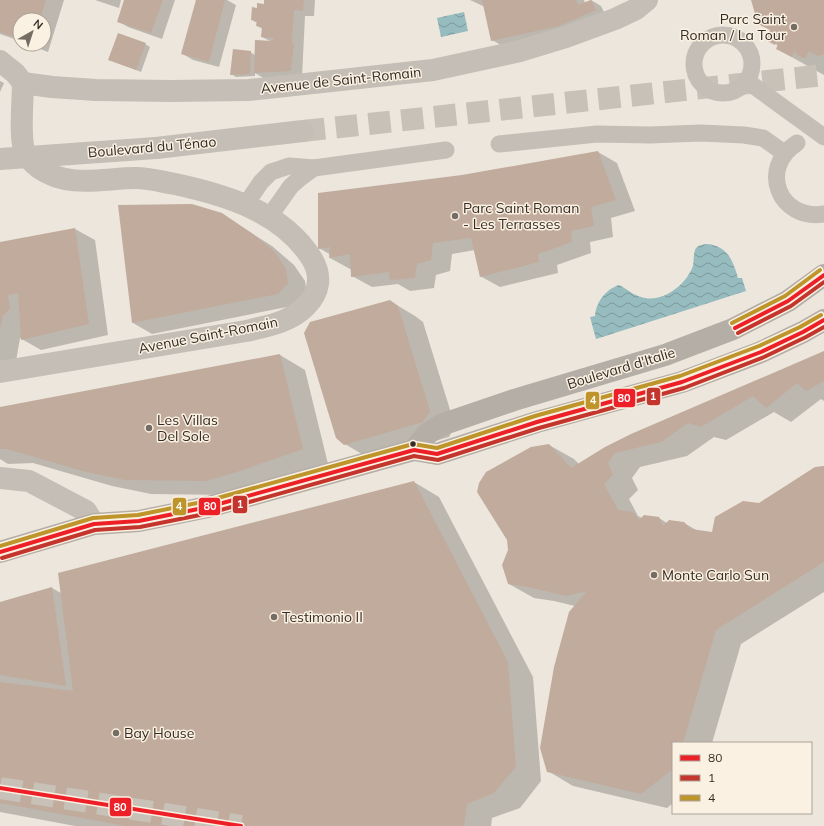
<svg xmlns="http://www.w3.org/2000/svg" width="824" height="826" font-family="Mulish,sans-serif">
<defs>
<pattern id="water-waves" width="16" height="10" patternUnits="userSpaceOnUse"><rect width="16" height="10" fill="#97bcbf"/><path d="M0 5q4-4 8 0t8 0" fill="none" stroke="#7c999b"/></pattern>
</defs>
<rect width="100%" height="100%" fill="#ece6dc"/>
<!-- water -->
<g fill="url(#water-waves)">
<path d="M464,12L468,31L441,37L437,18Z"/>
<path d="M707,244C728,246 733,261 738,278H742L746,291L596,339L590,317L595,316C596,302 606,289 619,285C627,289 633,295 641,297C662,304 686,285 693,266C694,261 693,253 696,248C699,245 703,244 707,244Z"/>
</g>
<!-- shadow -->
<g fill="#0003">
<path d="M0,0H64L48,52L27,44H44V20H20V41L0,34Z"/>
<path d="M95,0H121L119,8Z"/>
<path d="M125,0H175L162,39L128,27L118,21Z"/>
<path d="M195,0H227L236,5L219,67L193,60L183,54L197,1Z"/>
<path d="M265,0H315L314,16H305L302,77L265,79L255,73V76L236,77L231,74L250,52L255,55L272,42L262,37L263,29L257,26V23L252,20L258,9L265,5Z"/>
<path d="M470,0H584L585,3L591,0L601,6L606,16L508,49L492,40L485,7Z"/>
<path d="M753,0H824V75L777,49L779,46L766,39L771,30Z"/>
<path d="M145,44L150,47L141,72L109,59Z"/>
<path d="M0,81L4,83L0,92Z"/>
<path d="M598,152L617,163L635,211L611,218L613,237L590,242L591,253L557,265L558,273L500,287L480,276L475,250L452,254L450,271L436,275L434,288L410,291L398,284L372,287L352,276V269H350L330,258L331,255L319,248L462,176Z"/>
<path d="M221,214L272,246L294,265L305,281L307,295L297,305L152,334L133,323Z"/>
<path d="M75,229L95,240L108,335L41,350L20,338L15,367L0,364V244Z"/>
<path d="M390,301L415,316L423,322L455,426L449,437L370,459L345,444Z"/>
<path d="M824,352V401L821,399L791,422L774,412L726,440L714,437L687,456L640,467L632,478L638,490L629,499L638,516L642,518H659L667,523H684L698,531L712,533L824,467V592L741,644L712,743H673V803L667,808L573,786L548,771L575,606L554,601L534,598L509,584L549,445L574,459L579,464Z"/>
<path d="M280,355L305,370L328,464L232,495L151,494L112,486L33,463L8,464L0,459V408Z"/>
<path d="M414,482L439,497L533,677L541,781L520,808L492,818L491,826H75L0,812V604L52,588L61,593Z"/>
</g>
<!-- building -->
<g fill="#c1ab9c">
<path d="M0,0H46L40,20H20V39L0,32Z"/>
<path d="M124,0H163L151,33L117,22Z"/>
<path d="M196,0H225L209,62L181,54Z"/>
<path d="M264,0H304L303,11L294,10L292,43H294L291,71L254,73L255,40L273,41V38L261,37L262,27L256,26L257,21L251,20L252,7L257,8V3L264,4Z"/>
<path d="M482,0H576L578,5L591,0L596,10L559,26L491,41Z"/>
<path d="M751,0H824V54L818,56L809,51L805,59L796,54L797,53L794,51L792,57L776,49L778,44L776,43L775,45L765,40L770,30L758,24Z"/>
<path d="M118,33L146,43L136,70L108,60Z"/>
<path d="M233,49L251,51L250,74L230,75Z"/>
<path d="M598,151L616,200L591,207L594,226L571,231L572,242L538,254L539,262L480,277L471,238L433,243L431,260L417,264L415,278L390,280L389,272L351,277L350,254L329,258L330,247L318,249V193L462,175Z"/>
<path d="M192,204L222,213L253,234L275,252L286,269L288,283L278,294L132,323L118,205Z"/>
<path d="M75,228L89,324L21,340L18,293L8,295L10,308L3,316L0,329V242Z"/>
<path d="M390,300L398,306L430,411L423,422L344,445L336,438L304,333L310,322Z"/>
<path d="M824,351V381L806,391L797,383L766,408L753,396L701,427L688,423L661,442L615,453L608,463L613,475L604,484L618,510L633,512L639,520L644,515L659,517L663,526L669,520L684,522L691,529L712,532L715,517L743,501L759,503L815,467L824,466V562L716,630L683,743H673V769L641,794L547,772L540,748L554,667L569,612L587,591L566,596L528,587L508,584L502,565L508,550L507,540L477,492L479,483L486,472L531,447L549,444L571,468L605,447L631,434Z"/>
<path d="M280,354L303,449L240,471L206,481L125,480L86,472L7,449H0V407Z"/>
<path d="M414,481L508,662L516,767L494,793L467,804L464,826H126L0,803V682L73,691L58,573Z"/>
<path d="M52,587L66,686L0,675V602Z"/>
</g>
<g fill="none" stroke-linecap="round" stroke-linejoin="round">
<!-- street-tunnel -->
<path stroke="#c7c1b7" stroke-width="22" stroke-dasharray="22 11" stroke-linecap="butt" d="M303,131L824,75"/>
<!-- primary-tunnel -->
<path stroke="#c7c1b7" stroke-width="22" stroke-dasharray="22 11" stroke-linecap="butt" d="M0,788L241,826"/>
<!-- lane -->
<g stroke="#c4beb6" stroke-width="17">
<circle cx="723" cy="64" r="29"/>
<path d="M747,81L824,137"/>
<path d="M797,143C758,168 779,221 824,214"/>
<path d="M499,144L597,134L650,135L701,133L744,135L763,138L784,153"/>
<path d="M246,204L261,182L271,172L289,166L314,168L446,150"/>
<path d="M269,217L291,186L299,179L314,168"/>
</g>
<!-- street -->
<g stroke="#c4beb6" stroke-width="22">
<path d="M0,61L15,73L23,83"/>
<path d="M23,83L52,87L96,90L170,91L249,90L433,70L520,51L566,37L615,19L636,9L647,0"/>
<path d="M156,148L303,131"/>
<path d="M0,372L246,331C267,326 291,322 306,306C320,292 322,276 312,259C283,212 226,195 175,184C163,182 149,178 136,178C104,178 69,189 39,168C34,164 28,158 25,152C19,140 23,98 23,83"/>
<path d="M0,478L29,481L86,511L94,524"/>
</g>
<!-- secondary -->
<g stroke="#b5aea6" stroke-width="22">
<path d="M414,450L427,434L441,425L514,400L665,355L733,329L788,301L824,275"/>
<path d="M0,552L94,524L139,521L208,507L414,450L437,454L537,422L682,382L761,352L803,332L824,320"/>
</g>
<!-- street-bridge -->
<path stroke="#c4beb6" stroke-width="22" d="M0,159L156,148"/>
<defs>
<g id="bus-1">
<path d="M735,328L788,301L824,275"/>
<path d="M0,552L94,524L139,521L208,507L414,450L437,454L537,422L682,382L761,352L803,332L824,320"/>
<path d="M0,788L241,826"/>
</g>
<g id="bus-2">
<path d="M738,333L791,306L824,282"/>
<path d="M2,558L95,530L140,527L210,513L414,456L438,460L539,428L684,388L764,357L806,337L824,327"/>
</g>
<g id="bus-3">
<path d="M732,323L785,296L820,270"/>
<path d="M0,546L93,518L138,515L207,501L413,444L437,448L535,416L680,376L759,346L800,327L821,315"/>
</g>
</defs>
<!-- bus-1 casing -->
<use href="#bus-1" stroke="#faf1e2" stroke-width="7"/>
<!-- bus-2 casing -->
<use href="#bus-2" stroke="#faf1e2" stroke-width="7"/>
<!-- bus-3 casing -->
<use href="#bus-3" stroke="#faf1e2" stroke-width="7"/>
<!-- bus-1 -->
<use href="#bus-1" stroke="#ed2028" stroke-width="4"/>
<!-- bus-2 -->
<use href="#bus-2" stroke="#c4362d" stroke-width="4"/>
<!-- bus-3 -->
<use href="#bus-3" stroke="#bd952a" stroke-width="4"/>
</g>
<!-- markers -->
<g fill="#756c64" stroke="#faf1e2" stroke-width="1.5">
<circle cx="794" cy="27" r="4"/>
<circle cx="455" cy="216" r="4"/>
<circle cx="149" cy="428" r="4"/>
<circle cx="654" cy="575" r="4"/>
<circle cx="274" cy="617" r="4"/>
<circle cx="116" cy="733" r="4"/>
</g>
<circle fill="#352b24" stroke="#faf1e2" stroke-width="1.5" cx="413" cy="444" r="3.5"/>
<g text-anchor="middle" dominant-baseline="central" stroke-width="3" stroke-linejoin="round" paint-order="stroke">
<!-- poi labels -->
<g font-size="14" fill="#352b24" stroke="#faf1e2" text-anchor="start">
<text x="786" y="19" text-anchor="end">Parc Saint<tspan x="786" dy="16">Roman / La Tour</tspan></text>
<text x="463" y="208">Parc Saint Roman<tspan x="463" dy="16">- Les Terrasses</tspan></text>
<text x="157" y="420">Les Villas<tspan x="157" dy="16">Del Sole</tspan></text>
<text x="662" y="575">Monte Carlo Sun</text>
<text x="282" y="617">Testimonio II</text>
<text x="124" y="733">Bay House</text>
</g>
<!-- street labels -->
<g font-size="14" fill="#352b24" stroke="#faf1e2">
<text transform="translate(341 80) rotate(-6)">Avenue de Saint-Romain</text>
<text transform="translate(152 147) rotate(-5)">Boulevard du Ténao</text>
<text transform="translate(208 335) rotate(-11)">Avenue Saint-Romain</text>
<text transform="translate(621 368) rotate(-17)">Boulevard d'Italie</text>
</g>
</g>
<g stroke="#faf1e2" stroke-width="1.5">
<rect x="646" y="387" width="15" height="19" rx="4" fill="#c4362d"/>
<rect x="613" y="388" width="23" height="20" rx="4" fill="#ed2028"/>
<rect x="585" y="391" width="15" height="19" rx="4" fill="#bd952a"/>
<rect x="232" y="495" width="16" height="19" rx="4" fill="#c4362d"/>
<rect x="198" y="497" width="23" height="19" rx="4" fill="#ed2028"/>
<rect x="172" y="497" width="15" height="19" rx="4" fill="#bd952a"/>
<rect x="109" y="797" width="23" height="20" rx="4" fill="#ed2028"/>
</g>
<g font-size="11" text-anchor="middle" font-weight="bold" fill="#fff">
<text x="653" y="400">1</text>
<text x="624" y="402">80</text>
<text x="593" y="404">4</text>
<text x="240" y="508">1</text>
<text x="210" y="510">80</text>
<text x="179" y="510">4</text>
<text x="120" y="811">80</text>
</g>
<!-- legend -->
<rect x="672" y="742" width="140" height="72" fill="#faf1e2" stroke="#aba296"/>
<rect x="680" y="755" width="20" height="6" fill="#ed2028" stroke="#aba296"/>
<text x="708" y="762" font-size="12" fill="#352b24">80</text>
<rect x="680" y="775" width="20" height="6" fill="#c4362d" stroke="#aba296"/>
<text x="708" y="782" font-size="12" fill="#352b24">1</text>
<rect x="680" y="795" width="20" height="6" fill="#bd952a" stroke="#aba296"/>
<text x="708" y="802" font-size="12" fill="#352b24">4</text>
<!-- north arrow -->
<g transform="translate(32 32) rotate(39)"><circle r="19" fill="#faf1e2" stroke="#aba296"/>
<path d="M0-3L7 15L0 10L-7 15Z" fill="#756c64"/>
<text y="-6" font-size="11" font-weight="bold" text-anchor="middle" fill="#352b24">N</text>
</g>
</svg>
